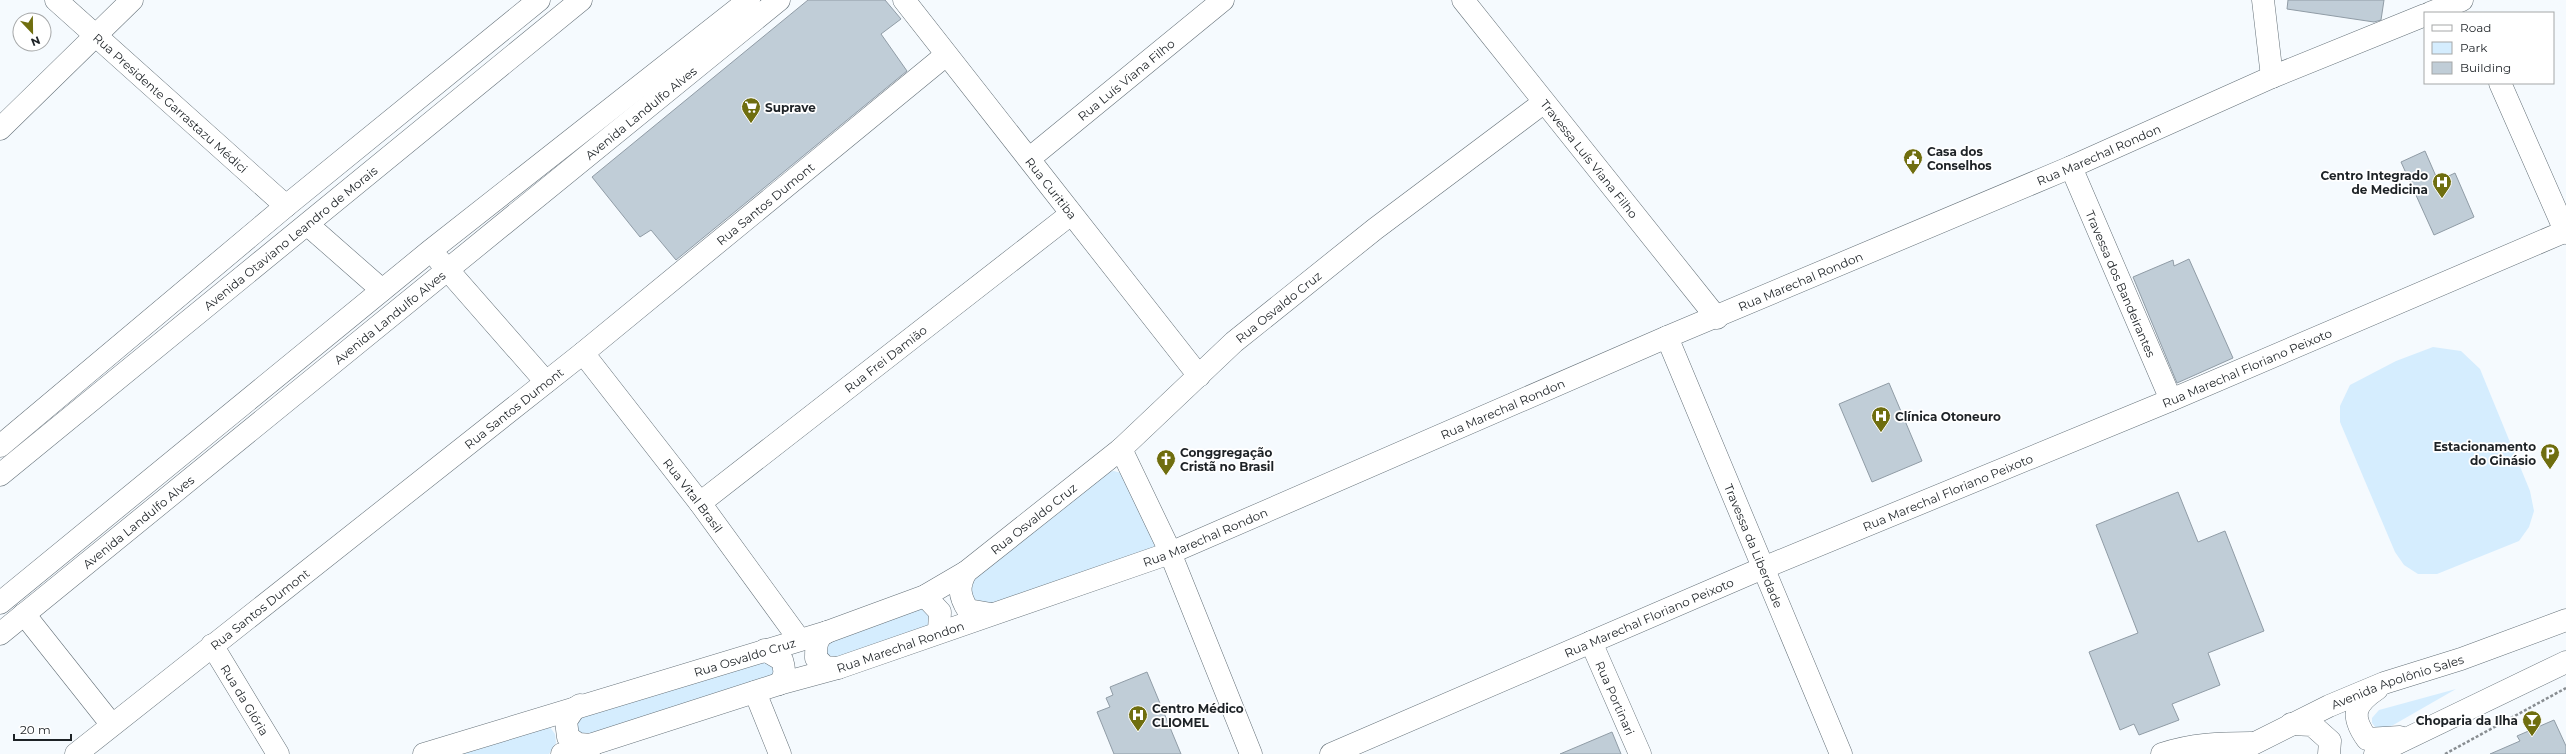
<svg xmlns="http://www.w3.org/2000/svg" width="2566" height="754" font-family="Montserrat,sans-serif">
<rect width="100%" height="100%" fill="#f5fafe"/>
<!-- green -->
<g fill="#d5edfe">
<path d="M2433,347L2461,351L2480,369L2530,491L2534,511L2529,527L2519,541L2437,574H2418L2404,565L2395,552L2340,422V406L2350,385L2396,361Z"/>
<path d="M1114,471L1121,473L1156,546L1151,555L985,605L977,604L968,596L967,577L1107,472Z"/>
<path d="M921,601L934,626L829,661L820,641Z"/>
<path d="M767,651L786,673L593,743L567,721Z"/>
<path d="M2456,689L2388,728H2376L2372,723V718L2379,710Z"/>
<path d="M549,726L555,734L556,743L549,754H430Z"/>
</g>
<!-- building -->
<g fill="#c0cdd7" stroke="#909ca6">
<path d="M808,0H885L901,19L881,34L907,71L676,260L651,230L640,237L592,177Z"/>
<path d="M2288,0H2384L2381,20L2374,22L2287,9Z"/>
<path d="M2425,151L2438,181L2455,173L2474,217L2434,235L2401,162Z"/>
<path d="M2189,259L2233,358L2177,383L2133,277L2173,260L2174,266Z"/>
<path d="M1889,383L1922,461L1872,482L1839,404Z"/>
<path d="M2178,492L2198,542L2225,531L2264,631L2208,653L2220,685L2172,704L2179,720L2139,735L2134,724L2120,730L2089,652L2138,633L2096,525Z"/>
<path d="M1147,672L1181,754H1114L1097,712L1110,707L1106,698L1113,695L1110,687Z"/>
<path d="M2554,720L2566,746V754H2490L2520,741L2517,736Z"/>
<path d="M1612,732L1621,754H1560Z"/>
</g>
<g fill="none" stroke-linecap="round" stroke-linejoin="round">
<defs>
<g id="minor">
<path id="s1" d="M56,0L286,206"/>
<path id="s2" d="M904,0L1199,376"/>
<path id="s3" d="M1463,0L1717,318"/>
<path d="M2263,0L2272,77"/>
<path d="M2430,13L2462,0"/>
<path d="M2500,83L2566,233"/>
<path d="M0,129L132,0"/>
<path id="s4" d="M1030,158L1223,0"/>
<path id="s5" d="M2071,167L2171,400"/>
<path d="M308,225L382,290"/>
<path d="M439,260L546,382"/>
<path id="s6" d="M1667,337L1841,754"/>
<path id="s7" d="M583,353L700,503L799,639"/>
<path d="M0,446L286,206L539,0"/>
<path d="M1121,449L1167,545L1251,754"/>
<path id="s8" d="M0,475L581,0"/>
<path id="s9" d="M700,503L1071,214"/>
<path d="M966,572C958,586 959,596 968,610L991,614"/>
<path d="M925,596L940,612L939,631"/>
<path d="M0,603L430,251L749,0"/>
<path d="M24,614L112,725"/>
<path d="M827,632C816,637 816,646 816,658L825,667L838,668"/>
<path id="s10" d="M0,634L779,0"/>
<path id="s11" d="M1591,642L1640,754"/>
<path id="s12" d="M212,645L278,754"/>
<path d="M765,650L782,660C785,669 786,677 779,684"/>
<path d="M2377,689C2353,705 2351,717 2367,739L2400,737"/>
<path d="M755,692L780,754"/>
<path d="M580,705L574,709L566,721L568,737L578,744L593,745"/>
<path d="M2291,724L2312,725L2330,741L2329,754"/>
<path id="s13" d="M76,754L583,353L946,55"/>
<path id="s14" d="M424,754L827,632L925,596L966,572L1121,449L1234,342L1375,229L1543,103"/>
<path id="s15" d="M562,754L779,684L838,668L1170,553L1667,337L2071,167L2272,77L2425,15"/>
<path id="s16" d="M1331,754L1763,568L2171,400L2566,231"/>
<path d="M2162,754C2192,744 2220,743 2251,743"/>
<path id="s17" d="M2233,754L2329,706L2384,683L2461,659L2566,620"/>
<path d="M2375,754L2566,662"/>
</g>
</defs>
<!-- minor casing -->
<use href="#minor" stroke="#647078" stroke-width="23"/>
<!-- path -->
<path stroke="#888d91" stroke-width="2.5" stroke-dasharray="3 2" stroke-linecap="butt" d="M2445,754L2566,688"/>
<!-- minor -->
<use href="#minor" stroke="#fff" stroke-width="22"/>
</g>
<!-- icons -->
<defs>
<symbol id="supermarket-pin" viewBox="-11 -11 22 30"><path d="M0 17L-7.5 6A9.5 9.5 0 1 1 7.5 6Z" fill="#6f6e0f" stroke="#fff"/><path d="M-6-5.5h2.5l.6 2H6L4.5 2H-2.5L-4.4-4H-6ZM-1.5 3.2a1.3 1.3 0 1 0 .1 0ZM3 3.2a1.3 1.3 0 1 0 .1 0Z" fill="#fff"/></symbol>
<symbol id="civic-pin" viewBox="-11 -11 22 30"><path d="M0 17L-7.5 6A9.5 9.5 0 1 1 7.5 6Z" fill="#6f6e0f" stroke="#fff"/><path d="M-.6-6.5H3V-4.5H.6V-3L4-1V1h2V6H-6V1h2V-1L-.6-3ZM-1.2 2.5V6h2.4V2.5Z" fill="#fff"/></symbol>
<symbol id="hospital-pin" viewBox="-11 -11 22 30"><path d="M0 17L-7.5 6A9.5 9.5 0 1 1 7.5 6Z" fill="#6f6e0f" stroke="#fff"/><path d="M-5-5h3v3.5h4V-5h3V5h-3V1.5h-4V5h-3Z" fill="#fff"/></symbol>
<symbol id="parking-pin" viewBox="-11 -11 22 30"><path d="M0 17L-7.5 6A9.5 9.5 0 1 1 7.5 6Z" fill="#6f6e0f" stroke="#fff"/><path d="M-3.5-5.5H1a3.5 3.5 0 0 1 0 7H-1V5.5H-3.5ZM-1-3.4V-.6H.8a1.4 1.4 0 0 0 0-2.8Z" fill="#fff"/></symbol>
<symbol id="church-pin" viewBox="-11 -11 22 30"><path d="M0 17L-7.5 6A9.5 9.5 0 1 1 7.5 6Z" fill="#6f6e0f" stroke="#fff"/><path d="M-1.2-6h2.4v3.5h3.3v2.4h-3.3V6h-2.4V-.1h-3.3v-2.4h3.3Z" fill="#fff"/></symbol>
<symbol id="bar-pin" viewBox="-11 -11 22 30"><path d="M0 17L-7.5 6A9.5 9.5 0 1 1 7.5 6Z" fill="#6f6e0f" stroke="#fff"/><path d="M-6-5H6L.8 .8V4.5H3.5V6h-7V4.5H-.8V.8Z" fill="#fff"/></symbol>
</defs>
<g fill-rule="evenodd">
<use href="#supermarket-pin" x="740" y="96" width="22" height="30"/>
<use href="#civic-pin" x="1902" y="147" width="22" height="30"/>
<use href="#hospital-pin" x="2431" y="171" width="22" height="30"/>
<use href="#hospital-pin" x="1870" y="405" width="22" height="30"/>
<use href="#parking-pin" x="2539" y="442" width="22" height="30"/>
<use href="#church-pin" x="1155" y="448" width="22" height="30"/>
<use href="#hospital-pin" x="1127" y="704" width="22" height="30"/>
<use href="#bar-pin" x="2521" y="709" width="22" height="30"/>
</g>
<g text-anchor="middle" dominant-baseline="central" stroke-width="3.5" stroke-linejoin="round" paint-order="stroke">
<!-- street labels -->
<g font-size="12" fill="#1d2226" stroke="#fff">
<text stroke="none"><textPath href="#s4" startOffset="124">Rua Luís Viana Filho</textPath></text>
<text stroke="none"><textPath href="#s1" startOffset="154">Rua Presidente Garrastazu Médici</textPath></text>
<text stroke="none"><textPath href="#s10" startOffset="826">Avenida Landulfo Alves</textPath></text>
<text stroke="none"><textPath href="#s15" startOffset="1651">Rua Marechal Rondon</textPath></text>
<text stroke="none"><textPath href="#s3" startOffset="203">Travessa Luís Viana Filho</textPath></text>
<text stroke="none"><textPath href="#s2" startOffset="239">Rua Curitiba</textPath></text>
<text stroke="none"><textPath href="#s13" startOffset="882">Rua Santos Dumont</textPath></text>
<text stroke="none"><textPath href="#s8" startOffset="375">Avenida Otaviano Leandro de Morais</textPath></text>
<text stroke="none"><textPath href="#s15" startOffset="1327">Rua Marechal Rondon</textPath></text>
<text stroke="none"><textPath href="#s5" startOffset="127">Travessa dos Bandeirantes</textPath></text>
<text stroke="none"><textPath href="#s14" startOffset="983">Rua Osvaldo Cruz</textPath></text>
<text stroke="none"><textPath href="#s10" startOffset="502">Avenida Landulfo Alves</textPath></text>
<text stroke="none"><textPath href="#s9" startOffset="235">Rua Frei Damião</textPath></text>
<text stroke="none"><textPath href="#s16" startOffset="994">Rua Marechal Floriano Peixoto</textPath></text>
<text stroke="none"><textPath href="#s13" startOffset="558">Rua Santos Dumont</textPath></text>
<text stroke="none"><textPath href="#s15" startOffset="1003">Rua Marechal Rondon</textPath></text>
<text stroke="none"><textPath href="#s16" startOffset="670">Rua Marechal Floriano Peixoto</textPath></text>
<text stroke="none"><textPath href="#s7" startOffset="180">Rua Vital Brasil</textPath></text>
<text stroke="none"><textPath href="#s14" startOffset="659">Rua Osvaldo Cruz</textPath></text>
<text stroke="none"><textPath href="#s10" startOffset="178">Avenida Landulfo Alves</textPath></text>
<text stroke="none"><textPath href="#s15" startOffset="679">Rua Marechal Rondon</textPath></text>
<text stroke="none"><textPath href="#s6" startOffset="226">Travessa da Liberdade</textPath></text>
<text stroke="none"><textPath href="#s13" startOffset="234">Rua Santos Dumont</textPath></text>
<text stroke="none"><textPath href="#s16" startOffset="346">Rua Marechal Floriano Peixoto</textPath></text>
<text stroke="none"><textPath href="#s15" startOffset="355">Rua Marechal Rondon</textPath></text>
<text stroke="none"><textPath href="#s14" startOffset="335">Rua Osvaldo Cruz</textPath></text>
<text stroke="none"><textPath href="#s17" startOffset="180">Avenida Apolônio Sales</textPath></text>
<text stroke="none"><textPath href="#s11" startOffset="61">Rua Portinari</textPath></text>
<text stroke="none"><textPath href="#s12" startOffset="64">Rua da Glória</textPath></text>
</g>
<!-- poi labels -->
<g font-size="12" font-weight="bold" fill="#1d2226" stroke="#fff" text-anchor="start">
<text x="765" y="107">Suprave</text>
<text x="1927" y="151">Casa dos<tspan x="1927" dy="14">Conselhos</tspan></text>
<text x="2428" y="175" text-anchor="end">Centro Integrado<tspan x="2428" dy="14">de Medicina</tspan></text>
<text x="1895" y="416">Clínica Otoneuro</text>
<text x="2536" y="446" text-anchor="end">Estacionamento<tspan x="2536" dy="14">do Ginásio</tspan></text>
<text x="1180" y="452">Conggregação<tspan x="1180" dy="14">Cristã no Brasil</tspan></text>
<text x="1152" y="708">Centro Médico<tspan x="1152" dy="14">CLIOMEL</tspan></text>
<text x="2518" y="720" text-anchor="end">Choparia da Ilha</text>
</g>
</g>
<!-- legend -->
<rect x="2424" y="12" width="130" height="72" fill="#ffffff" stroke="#a5a7a8"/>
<rect x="2432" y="25" width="20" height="6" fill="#ffffff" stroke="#a5a7a8"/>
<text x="2460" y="32" font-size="12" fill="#1d2226">Road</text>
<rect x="2432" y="42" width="20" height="12" fill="#d5edfe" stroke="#a5a7a8"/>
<text x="2460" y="52" font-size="12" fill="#1d2226">Park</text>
<rect x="2432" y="62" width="20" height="12" fill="#c0cdd7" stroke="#a5a7a8"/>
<text x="2460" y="72" font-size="12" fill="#1d2226">Building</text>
<!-- north arrow -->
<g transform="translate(32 32) rotate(158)"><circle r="19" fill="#ffffff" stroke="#a5a7a8"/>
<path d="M0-3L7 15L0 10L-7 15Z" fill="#6f6e0f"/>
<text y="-6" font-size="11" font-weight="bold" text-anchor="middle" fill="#1d2226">N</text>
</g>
<!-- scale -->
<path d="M14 734v6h57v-6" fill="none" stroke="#1d2226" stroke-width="2"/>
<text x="20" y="734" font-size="12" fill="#1d2226" stroke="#ffffff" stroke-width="3" paint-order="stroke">20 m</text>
</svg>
